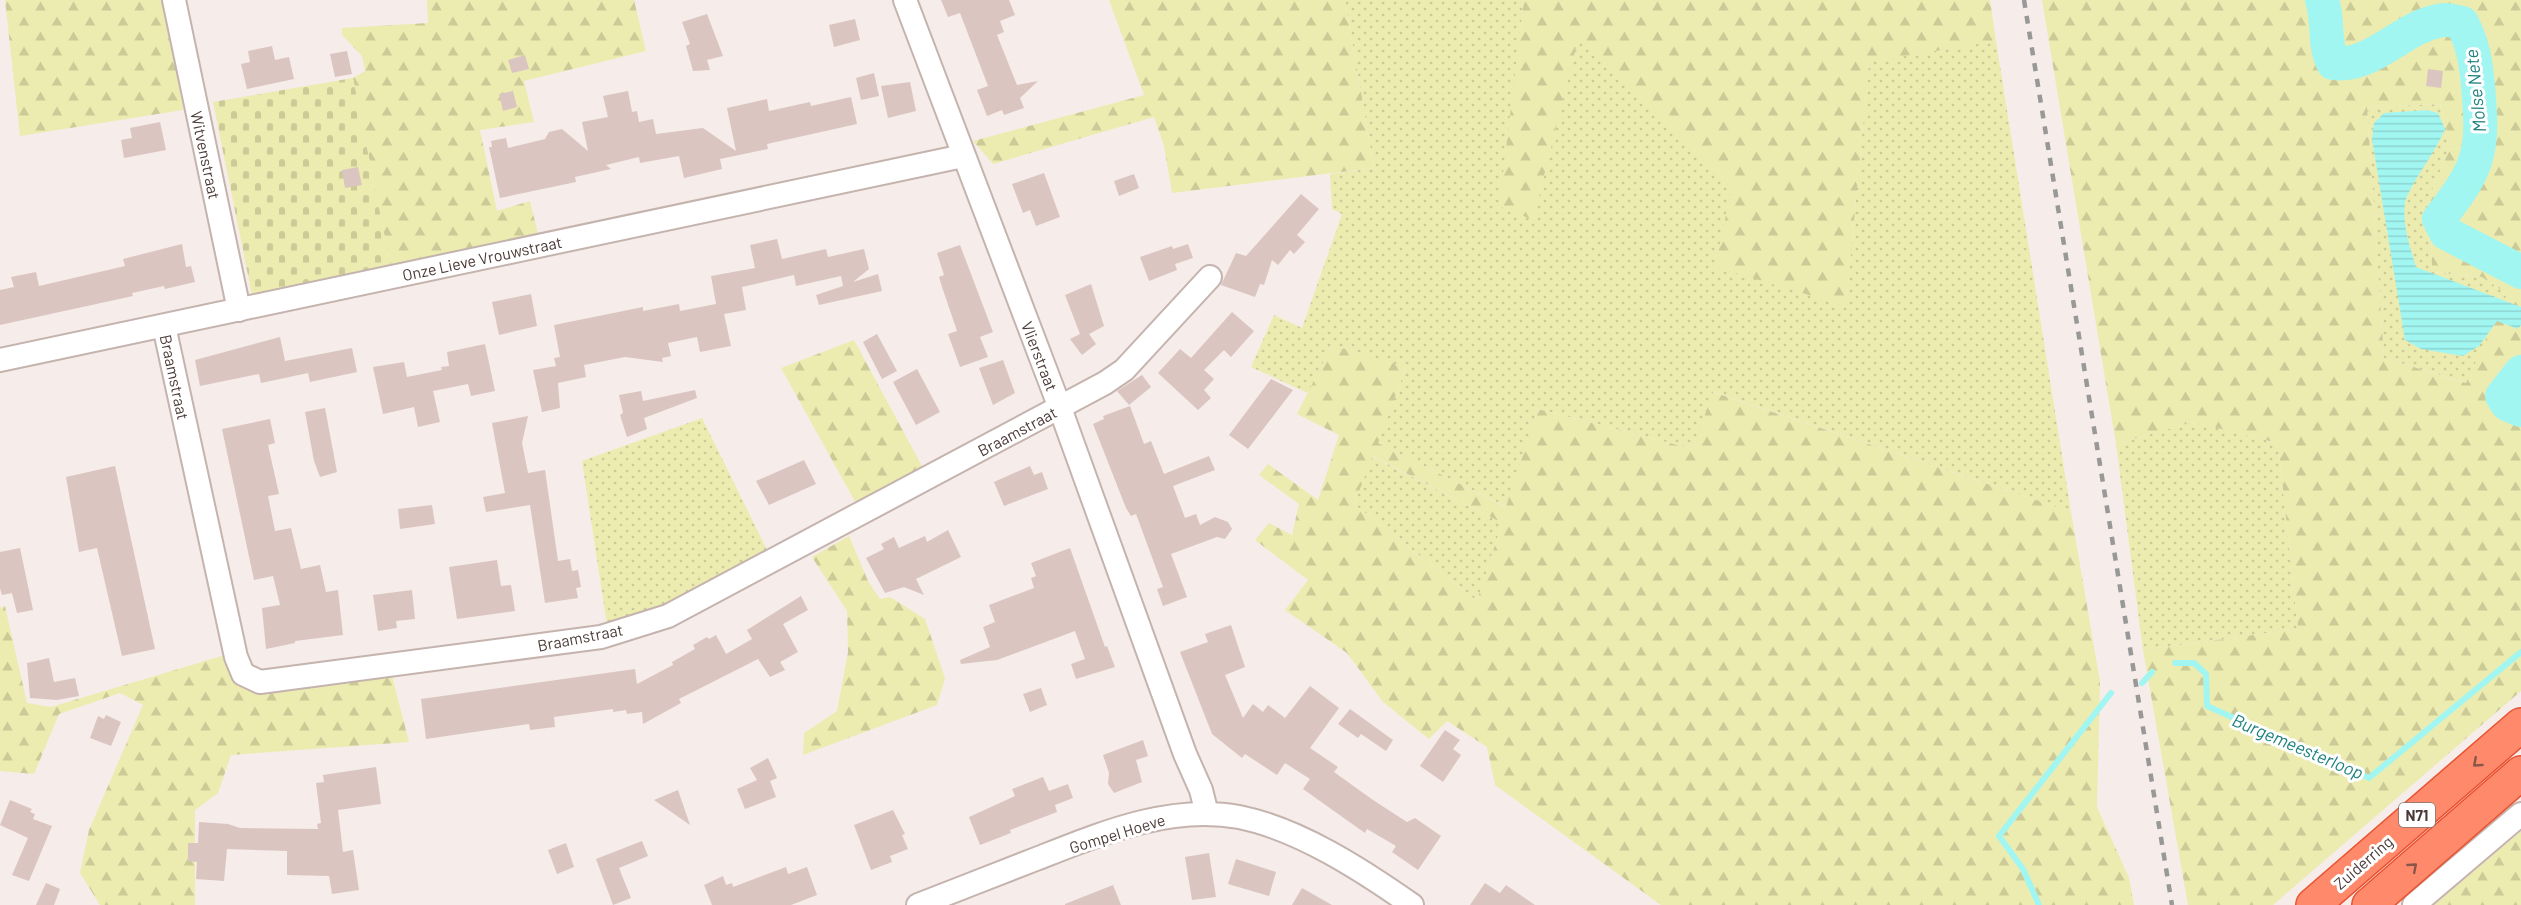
<svg xmlns="http://www.w3.org/2000/svg" width="2521" height="905" font-family="Barlow,sans-serif">
<defs>
<pattern id="green-dots" width="8" height="8" patternUnits="userSpaceOnUse" patternTransform="scale(1.5)"><rect width="8" height="8" fill="#ececb0"/><path d="M2 2h.1M6 6h.1" fill="none" stroke="#cccb98" stroke-width="1.8" stroke-linecap="round"/></pattern>
<pattern id="forest-firs" width="22" height="20" patternUnits="userSpaceOnUse" patternTransform="scale(1.5)"><rect width="22" height="20" fill="#ececb0"/><path d="M5 1l3.5 6h-7zM16 11l3.5 6h-7z" fill="#cccb98"/></pattern>
<pattern id="cemetery-stones" width="16" height="16" patternUnits="userSpaceOnUse" patternTransform="scale(1.5)"><rect width="16" height="16" fill="#ececb0"/><path d="M2 7V4a2 2 0 0 1 4 0v3zM10 15v-3a2 2 0 0 1 4 0v3z" fill="#cccb98"/></pattern>
<pattern id="water-rules" width="6" height="5" patternUnits="userSpaceOnUse" patternTransform="scale(1.5)"><rect width="6" height="5" fill="#a2f6f2"/><path d="M0 2.5h6" fill="none" stroke="#8dd4d0"/></pattern>
</defs>
<rect width="100%" height="100%" fill="#f6ece9"/>
<!-- green -->
<g fill="url(#green-dots)">
<path d="M1345,0H1524L1500,206L1533,219L1579,34L1732,186L1846,305L1869,61L1996,41L2071,512L1714,392L1693,449L1538,409L1507,507L1377,443L1406,368L1332,345L1308,393L1251,367L1274,315L1302,328L1342,214L1332,209L1330,174L1374,168Z"/>
<path d="M2440,104L2451,145L2431,193L2432,272L2482,277L2507,294L2467,383L2384,358L2367,107Z"/>
<path d="M702,418L768,552L672,606L607,625L582,461Z"/>
<path d="M2193,422L2278,443L2298,629L2143,650L2116,444Z"/>
<path d="M1372,456L1502,523L1477,601L1354,504Z"/>
</g>
<!-- forest -->
<g fill="url(#forest-firs)" fill-rule="evenodd">
<path d="M5,0H162L175,53L183,110L20,136Z"/>
<path d="M427,0H634L646,51L524,81L534,122L480,130L497,211L530,201L539,238L391,268L353,78L365,71L362,56L342,35V28L428,23Z"/>
<path d="M1109,0H1345L1374,168L1172,193L1164,146L1154,117L993,164L973,141L1144,95Z"/>
<path d="M1524,0H1990L1996,41L1869,62L1846,306L1715,267L1732,186L1579,35L1533,220L1499,206Z"/>
<path d="M2042,0H2521V691L2273,905H2188L2143,650L2298,629L2278,443L2193,422L2116,444ZM2440,104L2451,145L2431,193L2432,272L2482,277L2507,294L2466,383L2384,358L2367,107Z"/>
<path d="M854,340L924,470L857,505L781,368Z"/>
<path d="M1332,345L1406,367L1378,443L1506,507L1538,409L1693,449L1713,392L2071,512L2100,682L2097,807L2129,878L2134,905H1661L1495,785L1487,747L1447,721L1429,739L1383,702L1347,653L1285,610L1308,580L1255,540L1269,523L1292,535L1299,504L1259,475L1268,464L1318,500L1339,435L1297,414ZM1373,456L1502,523L1477,601L1354,504Z"/>
<path d="M849,536L868,581L880,599L890,597L925,619L945,678L937,705L803,755L804,733L837,711L848,652L847,611L812,557Z"/>
<path d="M5,606L27,703L51,707L225,655C232,679 235,687 261,694L392,676L409,742L231,755L218,793L195,810V905H100L80,873L89,830L143,705L120,693L59,714L34,774L0,771V608Z"/>
<path d="M2521,831V905H2434Z"/>
</g>
<!-- cemetery -->
<path fill="url(#cemetery-stones)" d="M353,78L391,268L252,295L213,102Z"/>
<!-- water -->
<path fill="url(#water-rules)" d="M2427,110L2438,113L2445,129C2437,150 2408,187 2405,203C2402,224 2410,247 2416,267L2521,307V325L2518,329L2497,321L2479,346L2463,356L2421,349L2405,340L2372,139L2374,123L2384,113Z"/>
<g fill="none" stroke-linecap="round" stroke-linejoin="round">
<!-- stream -->
<g stroke="#a2f6f2" stroke-width="6">
<path d="M2175,663H2194L2206,674L2207,706L2369,778L2521,652"/>
<path d="M2142,683L2152,672"/>
<path d="M2039,905L2023,869L1999,836L2111,693"/>
</g>
<!-- river -->
<g stroke="#a2f6f2" stroke-width="34">
<path d="M2322,0C2329,21 2323,43 2333,63C2373,69 2404,24 2444,20C2449,19 2457,22 2462,23C2473,44 2476,63 2478,86C2484,152 2480,167 2439,219L2446,233L2521,272"/>
<path d="M2521,372L2502,396L2507,404L2521,410"/>
</g>
</g>
<!-- building -->
<g fill="#dbc5c1">
<path d="M941,0H1009L1015,15L1000,21L1004,32L997,35L1017,85L1038,81L1020,98L1024,108L1004,115L1002,110L987,116L977,90L988,86L960,13L948,17Z"/>
<path d="M707,14L723,56L707,60L710,70L693,71L686,46L690,44L682,22Z"/>
<path d="M855,19L860,40L834,47L829,25Z"/>
<path d="M272,46L275,60L289,57L294,79L247,89L241,64L250,62L248,51Z"/>
<path d="M347,51L352,74L335,77L330,54Z"/>
<path d="M525,55L529,69L512,73L508,60Z"/>
<path d="M2428,69L2443,71L2441,88L2426,86Z"/>
<path d="M874,73L879,96L861,100L856,78Z"/>
<path d="M910,82L916,111L888,118L881,86Z"/>
<path d="M513,91L517,107L503,111L499,94Z"/>
<path d="M628,91L632,112L637,111L639,122L653,119L656,134L703,128L736,151L727,108L767,99L769,111L810,102L811,106L851,97L857,124L767,144L768,149L720,159L722,169L684,178L679,156L640,163L639,157L606,165L611,169L575,177L576,182L500,198L489,147H492L491,141L506,138L508,148L545,139L549,132L562,129L588,151L582,122L608,117L603,96Z"/>
<path d="M160,122L166,150L124,158L121,140L132,138L130,128Z"/>
<path d="M358,167L362,185L345,188L342,170Z"/>
<path d="M1044,173L1060,217L1036,226L1030,210L1023,213L1012,184Z"/>
<path d="M1134,174L1139,188L1119,196L1114,181Z"/>
<path d="M1301,194L1319,209L1297,235L1305,242L1294,254L1290,250L1278,265L1272,260L1264,285L1260,284L1255,297L1221,285L1236,253L1246,256Z"/>
<path d="M777,239L782,259L826,249L828,257L864,249L869,269L853,282L878,274L882,291L819,305L816,295L843,286L841,276L796,286L794,275L742,287L746,310L724,314L731,346L700,352L697,337L668,343L671,356L662,358L663,362L625,357L584,365L586,377L558,383L560,408L542,412L533,370L556,366L554,358L560,357L554,325L643,307V311L679,304L680,311L716,304L711,276L755,268L750,245Z"/>
<path d="M182,244L186,267L191,266L195,282L165,289L164,286L132,293L133,296L0,325V290L14,287L11,277L36,272L39,286L125,266L123,259Z"/>
<path d="M1188,244L1193,258L1175,264L1177,270L1149,281L1140,257L1172,246L1173,249Z"/>
<path d="M960,245L993,332L980,337L988,357L960,367L948,334L957,331L942,287L939,277L944,275L937,253Z"/>
<path d="M1091,284L1104,326L1089,334L1096,344L1082,355L1070,339L1080,334L1065,295Z"/>
<path d="M531,294L537,326L499,335L492,302Z"/>
<path d="M1232,312L1254,331L1231,357L1224,350L1204,370L1214,379L1204,390L1211,398L1198,410L1158,373L1180,349L1191,358Z"/>
<path d="M877,334L897,371L882,379L863,342Z"/>
<path d="M280,337L285,361L352,348L357,372L310,382L308,373L261,383L259,374L200,386L195,360Z"/>
<path d="M485,344L495,391L471,396L468,384L433,391L440,422L418,427L414,407L383,414L373,367L404,362L407,377L442,370L441,367L449,366L447,352Z"/>
<path d="M1003,360L1015,393L993,405L979,368Z"/>
<path d="M917,369L940,412L916,425L893,382Z"/>
<path d="M1142,375L1151,387L1129,405L1117,391Z"/>
<path d="M1271,379L1293,390L1248,449L1229,435Z"/>
<path d="M695,390L697,398L644,418L647,429L627,437L620,415L623,413L619,395L641,391L643,401Z"/>
<path d="M1130,406L1144,444L1151,441L1164,474L1209,456L1215,470L1173,486L1185,518L1196,514L1200,525L1215,517L1228,522L1232,529L1225,539L1217,537L1171,554L1187,597L1163,606L1157,589L1163,587L1136,514L1131,516L1126,508L1093,424L1104,419L1103,416Z"/>
<path d="M325,408L337,472L320,477L314,461L305,412Z"/>
<path d="M528,416L522,443L528,473L545,470L558,561L570,559L572,571L578,570L581,587L576,588L578,598L545,603L530,505L486,512L483,497L505,493L492,423Z"/>
<path d="M270,419L275,443L268,445L279,494L268,496L275,531L291,528L301,569L320,565L326,592L338,590L343,635L295,641V643L266,649L262,608L280,605L273,576L254,580L222,429Z"/>
<path d="M804,460L816,484L769,505L756,481Z"/>
<path d="M115,466L155,649L122,656L97,548L79,552L66,477Z"/>
<path d="M1030,466L1034,475L1042,472L1048,489L1004,506L994,482Z"/>
<path d="M432,505L435,524L400,529L398,509Z"/>
<path d="M948,530L961,557L916,579L924,595L904,587L885,593L866,558L884,549L881,544L894,537L899,548L925,536L927,542Z"/>
<path d="M20,548L33,610L17,613L12,593L2,595L0,588V552Z"/>
<path d="M1070,548L1105,647L1107,646L1115,667L1076,679L1071,664L1085,659L1075,631L997,660L961,664L960,660L990,647L983,627L995,622L989,605L1034,588L1031,578L1036,576L1031,563Z"/>
<path d="M497,560L501,586L511,585L515,611L457,619L449,567Z"/>
<path d="M412,590L415,619L396,621L397,628L378,631L373,595Z"/>
<path d="M801,596L808,610L783,624L798,652L780,662L785,670L770,677L758,659L679,699L681,703L643,724L642,712L627,714L626,710L613,712V709L554,717L555,727L530,730L529,724L426,739L421,699L635,669L637,684L673,665L672,662L695,649L693,645L707,637L709,639L716,635L726,654L752,639L747,630Z"/>
<path d="M1231,625L1245,667L1225,675L1243,718L1253,704L1263,712L1268,705L1285,718L1310,686L1339,708L1310,748L1338,767L1334,772L1373,800L1407,822L1415,818L1441,836L1418,870L1392,852L1396,846L1367,829L1365,833L1303,789L1310,779L1285,763L1277,775L1245,754L1242,758L1212,734L1180,652L1208,642L1205,634Z"/>
<path d="M49,658L54,682L75,678L79,696L57,700L30,698L27,663Z"/>
<path d="M1041,688L1047,705L1030,712L1023,694Z"/>
<path d="M1350,709L1393,740L1386,751L1361,734L1358,738L1338,724Z"/>
<path d="M106,715L121,722L111,746L90,738L98,716L104,719Z"/>
<path d="M1445,730L1460,740L1453,749L1461,755L1443,782L1420,766Z"/>
<path d="M1143,740L1148,756L1136,760L1142,782L1114,793L1108,784L1109,773L1103,755Z"/>
<path d="M768,758L777,778L770,781L776,797L745,809L737,789L757,780L750,768Z"/>
<path d="M376,767L381,804L338,810L343,852L353,850L359,890L332,894L329,876L287,875V851L227,849L224,881L196,879L197,862L188,861V843H198L199,822L228,824L240,828L318,829L317,824L321,823L316,783L324,782L323,775Z"/>
<path d="M1043,777L1049,791L1068,784L1073,798L1055,805L1057,812L1010,830L1011,833L980,845L969,817L1015,796L1012,789Z"/>
<path d="M678,790L690,825L654,800Z"/>
<path d="M10,800L32,809L30,812L35,814L33,819L52,826L29,881L12,875L28,838L0,825Z"/>
<path d="M893,810L905,834L902,835L908,849L890,856L892,862L871,870L854,825Z"/>
<path d="M642,841L648,856L619,868L631,898L613,905L596,859Z"/>
<path d="M566,843L574,867L557,874L548,850Z"/>
<path d="M1209,853L1216,897L1192,900L1185,857Z"/>
<path d="M1236,859L1276,872L1269,896L1228,884Z"/>
<path d="M786,867L788,874L807,867L817,895L791,905H712L704,885L723,876L726,885L732,883L733,887Z"/>
<path d="M46,883L60,889L54,905H36Z"/>
<path d="M1485,883L1500,893L1506,885L1535,905H1470Z"/>
<path d="M1113,885L1121,905H1065V904Z"/>
<path d="M1302,888L1332,905H1292Z"/>
</g>
<g fill="none" stroke-linecap="round" stroke-linejoin="round">
<defs>
<g id="minor">
<path d="M174,0L239,310"/>
<path d="M905,0L1060,408L1185,754L1201,790L1207,814"/>
<path d="M164,326L236,657L243,674L260,682L601,637L668,616L1105,383L1124,370L1210,277"/>
<path d="M0,360L963,156"/>
<path d="M918,905C957,890 997,874 1036,859C1100,834 1169,804 1239,817C1299,829 1362,870 1412,905"/>
<path d="M2414,905L2521,814"/>
</g>
<g id="highway">
<path d="M2313,905L2521,725"/>
<path d="M2369,905L2521,773"/>
</g>
</defs>
<!-- minor casing -->
<use href="#minor" stroke="#c5b3ae" stroke-width="26"/>
<!-- highway casing -->
<use href="#highway" stroke="#e95130" stroke-width="36"/>
<!-- minor -->
<use href="#minor" stroke="#fff" stroke-width="22"/>
<!-- highway -->
<use href="#highway" stroke="#ff8a6b" stroke-width="33"/>
<!-- rail -->
<path stroke="#989898" stroke-width="4.5" stroke-dasharray="8 8" stroke-linecap="butt" d="M2024,0L2172,905"/>
</g>
<!-- one-way arrows -->
<defs><path id="oneway-chevron" d="M-2-3.5L2.5 0L-2 3.5" fill="none" stroke-width="1.6" stroke-linecap="round" stroke-linejoin="round" transform="scale(1.5)"/></defs>
<g stroke="#895649">
<use href="#oneway-chevron" transform="translate(2477 763) rotate(139)"/>
<use href="#oneway-chevron" transform="translate(2413 867) rotate(-41)"/>
</g>
<g text-anchor="middle" dominant-baseline="central" stroke-width="6" stroke-linejoin="round" paint-order="stroke">
<!-- shield labels -->
<rect fill="#fff" stroke="#807573" stroke-width="1.5" x="2399" y="803" width="36" height="24" rx="4.5"/>
<g font-size="15" font-weight="bold" fill="#4a3a37">
<text x="2417" y="815">N71</text>
</g>
<!-- street labels -->
<g font-size="16" fill="#4a3a37" stroke="#fff">
<text transform="translate(206 155) rotate(78)">Witvenstraat</text>
<text transform="translate(482 258) rotate(-12)">Onze Lieve Vrouwstraat</text>
<text transform="translate(1040 356) rotate(69)">Vlierstraat</text>
<text transform="translate(175 377) rotate(78)">Braamstraat</text>
<text transform="translate(1017 431) rotate(-28)">Braamstraat</text>
<text transform="translate(580 637) rotate(-11)">Braamstraat</text>
<text transform="translate(1117 833) rotate(-17)">Gompel Hoeve</text>
<text transform="translate(2363 862) rotate(-41)">Zuiderring</text>
</g>
<!-- water labels -->
<g font-size="18" font-style="italic" fill="#1f827f" stroke="#fff">
<text transform="translate(2475 91) rotate(-96)">Molse Nete</text>
<text transform="translate(2298 746) rotate(23)">Burgemeesterloop</text>
</g>
</g>
</svg>
